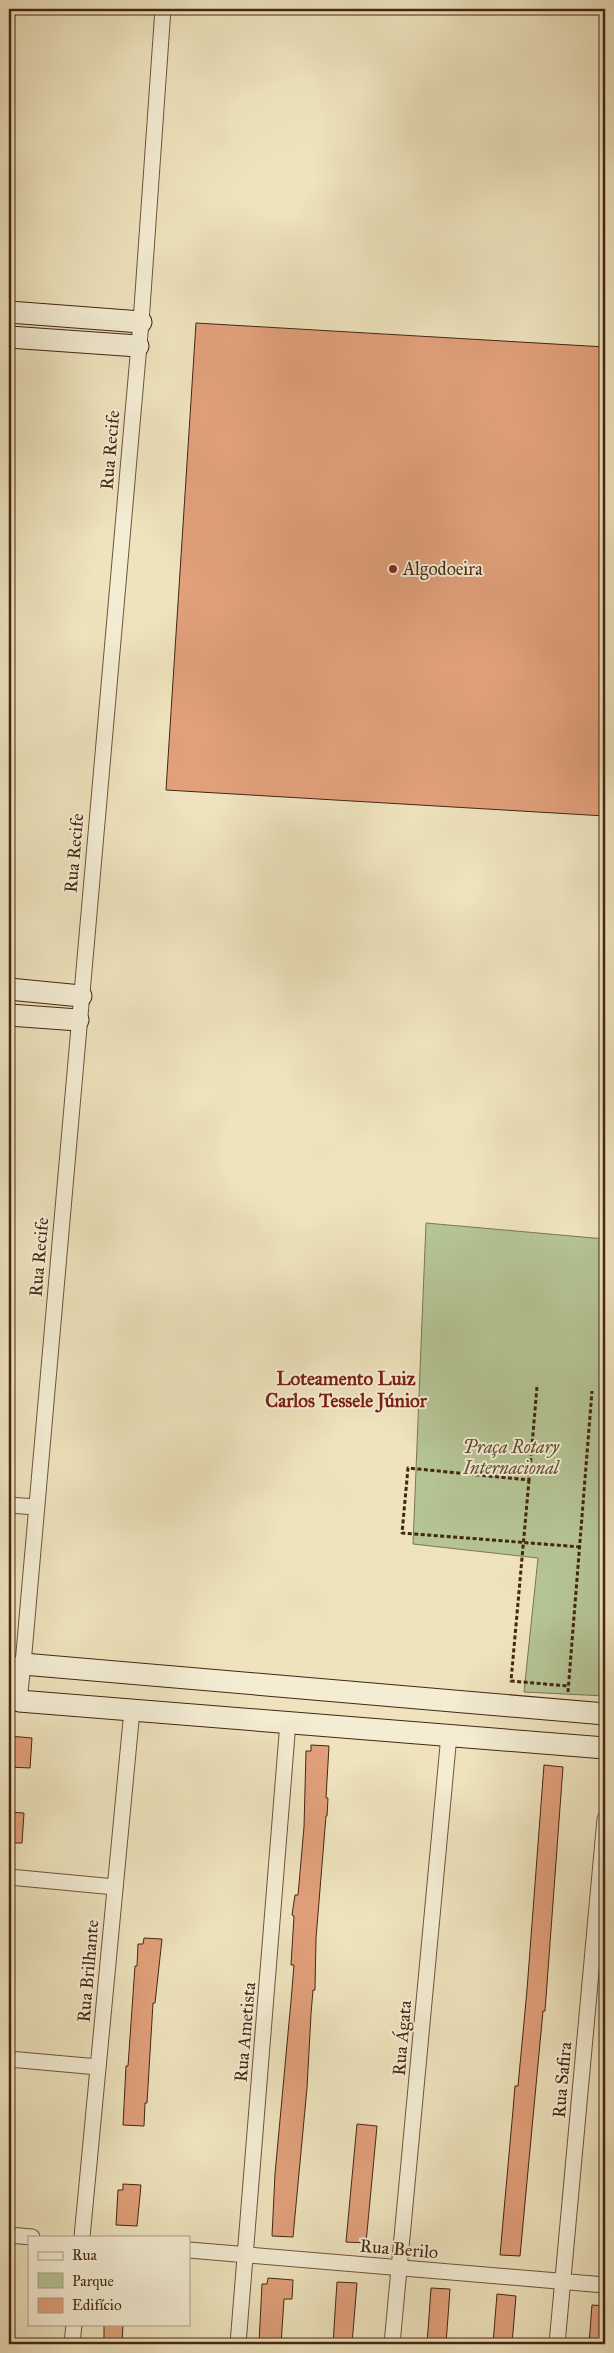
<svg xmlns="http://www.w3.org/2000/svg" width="614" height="2353" font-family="'IM FELL Great Primer',serif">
<rect width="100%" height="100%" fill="#eee3bd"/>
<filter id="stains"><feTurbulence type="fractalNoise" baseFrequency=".004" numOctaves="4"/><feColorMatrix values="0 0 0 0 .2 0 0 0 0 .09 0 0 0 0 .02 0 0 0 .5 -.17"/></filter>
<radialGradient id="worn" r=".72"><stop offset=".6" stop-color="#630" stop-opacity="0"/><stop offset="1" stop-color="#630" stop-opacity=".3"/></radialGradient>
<!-- green -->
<path fill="#b5c494" stroke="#7c7552" d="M426,1223L605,1239V1696L524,1692L538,1558L413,1544Z"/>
<!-- building -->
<g fill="#e1a07b" stroke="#442611">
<path d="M196,323L605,347V816L166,790Z"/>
<path d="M9,1736L32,1738L30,1768L9,1767Z"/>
<path d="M311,1745L329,1746L326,1798H328L327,1816H326L316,1938L315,1990H313L311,2014L307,2088L293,2237L272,2236L275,2174L291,2001L294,1965H291L294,1916L292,1915L295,1895H298L304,1827L306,1751H311Z"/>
<path d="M544,1765L563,1767L545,2011H543L520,2256L500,2255L513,2110L515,2086H518L527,1990Z"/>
<path d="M9,1812L24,1813L22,1843H9Z"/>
<path d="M144,1938L162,1939L155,2003H153L147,2103H145L144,2126L123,2125L126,2066H128L135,1966H137L138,1944H143Z"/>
<path d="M357,2124L377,2126L366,2243L346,2242Z"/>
<path d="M123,2184L141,2185L137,2226L116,2225L118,2190H123Z"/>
<path d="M268,2278L293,2280L292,2299H284L281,2344H259L262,2284H267Z"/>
<path d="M337,2282L357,2283L352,2344H333Z"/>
<path d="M431,2288L450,2289L446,2344H427Z"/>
<path d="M497,2294L516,2296L512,2344H493Z"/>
<path d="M592,2305L605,2306V2344H589Z"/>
<path d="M104,2324H123L122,2344H104Z"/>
</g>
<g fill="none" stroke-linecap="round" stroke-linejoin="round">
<defs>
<g id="street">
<path d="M9,1505L36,1507"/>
<path d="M9,1700L19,1701L23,1664L141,322L163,9"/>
<path d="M9,1877L115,1887"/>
<path d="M9,2059L98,2067"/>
<path d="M9,2235L32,2237"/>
<path d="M82,2237L132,1710"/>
<path d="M189,2250L605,2285"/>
<path d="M72,2344L74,2324"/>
<path d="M238,2344L288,1722"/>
<path d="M392,2344L449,1735"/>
<path d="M557,2344L605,1819"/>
</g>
<g id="secondary">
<path d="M9,312L141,322"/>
<path d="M9,337L138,346"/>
<path d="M9,989L81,996"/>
<path d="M9,1015L78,1020"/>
<path d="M23,1664L605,1714"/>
<path d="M19,1701L605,1748"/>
</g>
</defs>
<!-- street casing -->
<use href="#street" stroke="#6e553c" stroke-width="17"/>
<!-- secondary casing -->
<use href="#secondary" stroke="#442611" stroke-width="23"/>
<!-- path -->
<g stroke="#442611" stroke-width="3" stroke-dasharray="4 2.5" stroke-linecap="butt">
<path d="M537,1387L529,1480L408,1468L402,1533L581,1547"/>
<path d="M529,1480L511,1681L568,1686"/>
<path d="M568,1692L592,1391"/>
</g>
<!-- street -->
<use href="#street" stroke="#f4edd4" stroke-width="15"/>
<!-- secondary -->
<use href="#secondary" stroke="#f4edd4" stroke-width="21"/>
</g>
<!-- markers -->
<circle fill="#8f2418" stroke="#f4edd4" stroke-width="2" cx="393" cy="569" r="5"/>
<g text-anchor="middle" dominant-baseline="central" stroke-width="4" stroke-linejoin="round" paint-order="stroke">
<!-- street labels -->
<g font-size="18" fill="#442611" stroke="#f4edd4">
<text transform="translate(110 450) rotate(-85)">Rua Recife</text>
<text transform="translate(74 853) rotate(-85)">Rua Recife</text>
<text transform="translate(39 1257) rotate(-85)">Rua Recife</text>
<text transform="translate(88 1971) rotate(-85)">Rua Brilhante</text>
<text transform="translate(245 2032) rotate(-85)">Rua Ametista</text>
<text transform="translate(402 2038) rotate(-85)">Rua Ágata</text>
<text transform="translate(562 2080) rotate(-85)">Rua Safira</text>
<text transform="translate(399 2249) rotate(5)">Rua Berilo</text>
</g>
<!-- poi labels -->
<g font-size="18" fill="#442611" stroke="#f4edd4" text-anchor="start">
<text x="403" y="569">Algodoeira</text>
</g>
<!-- park labels -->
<g font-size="18" font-style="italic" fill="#604e32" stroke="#f4edd4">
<text x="511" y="1447">Praça Rotary<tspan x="511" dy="21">Internacional</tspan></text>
</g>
<!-- neighbourhood labels -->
<g font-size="19" font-weight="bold" fill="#7a1f14" stroke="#f4edd4">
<text x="346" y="1378">Loteamento Luiz<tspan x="346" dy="22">Carlos Tessele Júnior</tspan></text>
</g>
</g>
<!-- margin -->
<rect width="614" height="2353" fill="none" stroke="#eee3bd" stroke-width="30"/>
<rect x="10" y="10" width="594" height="2333" fill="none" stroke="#442611" stroke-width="2.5"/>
<rect x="15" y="15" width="584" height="2323" fill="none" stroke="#442611"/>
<!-- legend -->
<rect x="28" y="2236" width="162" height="90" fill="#f4edd4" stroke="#ae9d86"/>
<rect x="38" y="2252" width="25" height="8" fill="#f4edd4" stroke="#ae9d86"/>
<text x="72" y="2260" font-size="15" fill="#442611">Rua</text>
<rect x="38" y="2273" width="25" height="15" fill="#b5c494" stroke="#ae9d86"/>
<text x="72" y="2286" font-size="15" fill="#442611">Parque</text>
<rect x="38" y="2298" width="25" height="15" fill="#e1a07b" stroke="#ae9d86"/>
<text x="72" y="2310" font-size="15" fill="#442611">Edifício</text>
<rect width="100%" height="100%" filter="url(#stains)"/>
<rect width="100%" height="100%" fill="url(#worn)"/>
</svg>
